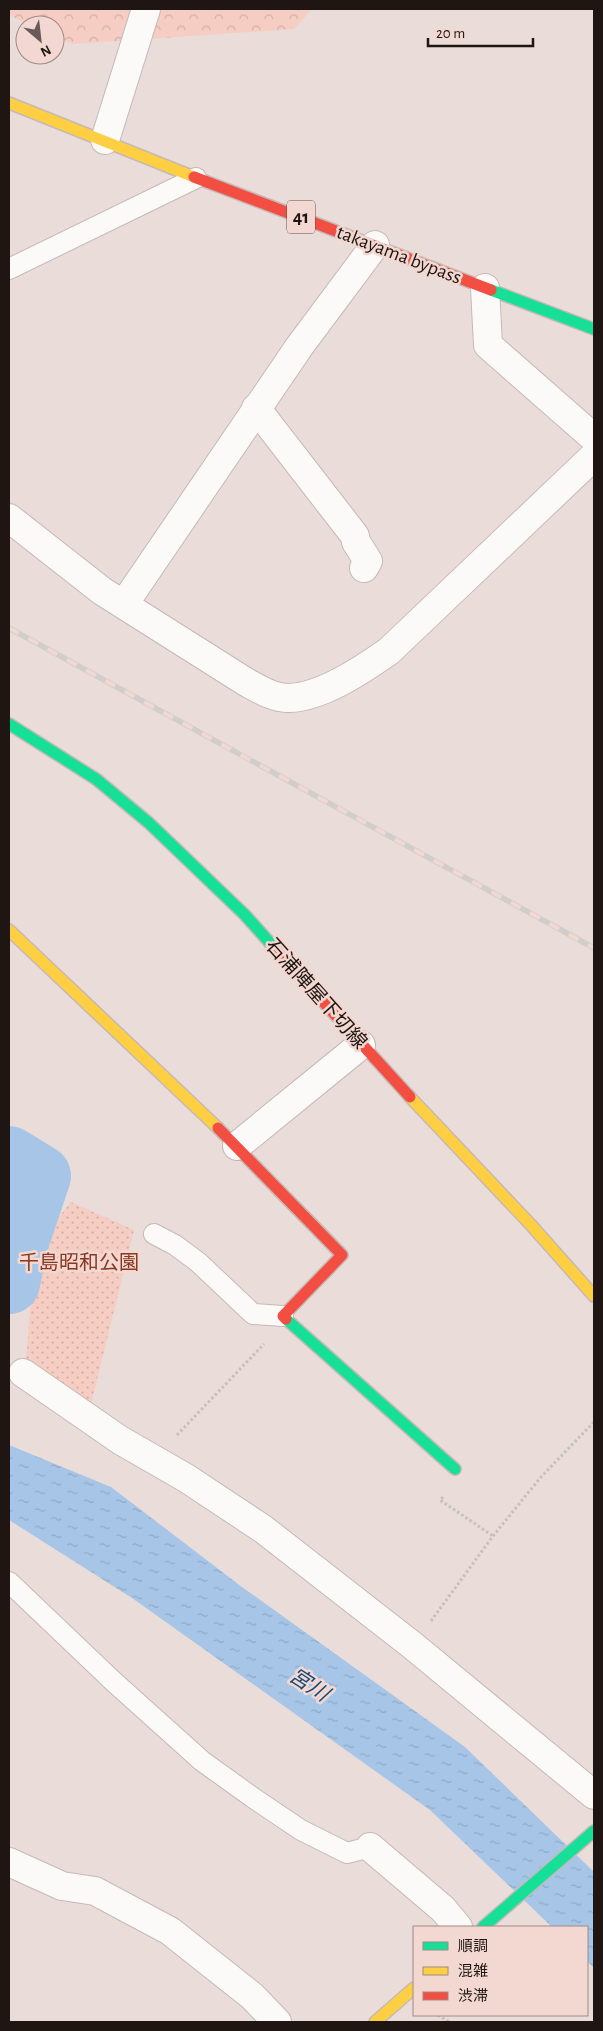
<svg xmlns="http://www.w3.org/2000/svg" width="603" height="2031" font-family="'Alegreya Sans','Noto Sans JP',sans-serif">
<defs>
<pattern id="forest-crowns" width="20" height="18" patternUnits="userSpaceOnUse" patternTransform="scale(1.25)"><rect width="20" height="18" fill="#f5cdc2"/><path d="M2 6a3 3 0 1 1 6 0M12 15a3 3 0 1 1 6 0" fill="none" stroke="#d2afa6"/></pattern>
<pattern id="park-dots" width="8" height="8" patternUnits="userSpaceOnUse" patternTransform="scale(1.25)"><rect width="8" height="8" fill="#f5cdc2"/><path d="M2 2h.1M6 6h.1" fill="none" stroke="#d2afa6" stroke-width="1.8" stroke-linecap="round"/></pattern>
<pattern id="water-ripples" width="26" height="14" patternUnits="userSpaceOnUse" patternTransform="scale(1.25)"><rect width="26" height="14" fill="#a7c6e7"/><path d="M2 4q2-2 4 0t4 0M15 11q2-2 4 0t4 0" fill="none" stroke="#8fa9c5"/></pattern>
</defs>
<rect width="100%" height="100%" fill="#eadcd9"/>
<!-- forest -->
<path fill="url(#forest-crowns)" d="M9,9H312L294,29L73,44L55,36V25H30L9,15Z"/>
<!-- park -->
<path fill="url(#park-dots)" d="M71,1202L134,1230L91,1404L26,1361L35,1246Z"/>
<!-- water -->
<path fill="url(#water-ripples)" d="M9,1445L111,1487L242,1587L465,1747L594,1872V1968L587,1961V1927H552L430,1810L132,1598L9,1520Z"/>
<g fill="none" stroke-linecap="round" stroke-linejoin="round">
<!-- river -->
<path stroke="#a7c6e7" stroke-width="62" d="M9,1157L40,1176L17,1244L9,1283"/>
<defs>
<g id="lane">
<path d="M9,269L196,178"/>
<path d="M154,1234L175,1245L198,1262L253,1314L283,1316"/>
<path d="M9,1582L114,1682L202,1761L252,1797L301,1830L347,1853L370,1847"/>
</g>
<g id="street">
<path d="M105,140L146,9"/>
<path d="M485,288L488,345L594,438"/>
<path d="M256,408L355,536L356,542L368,561L364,568"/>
<path d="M9,518L102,591L246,682C259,689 273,698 289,698C322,697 362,670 389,651L594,456"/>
<path d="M124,604L299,347L375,245"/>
<path d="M237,1146L361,1045"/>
<path d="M23,1373L120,1440L186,1478L263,1529L412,1645L594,1795"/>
<path d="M370,1847L443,1909L458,1927"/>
<path d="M9,1862L62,1886L95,1891L170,1931L252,1996L277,2022"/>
</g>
<g id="fast">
<path d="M491,290L594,329"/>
<path d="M9,724L96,779L149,823L245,915L278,952"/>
<path d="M286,1319L455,1469"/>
<path d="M483,1927L594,1831"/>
</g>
<g id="slow">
<path d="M9,103L194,177"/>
<path d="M9,930L218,1128"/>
<path d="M410,1097L531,1225L594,1296"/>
<path d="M375,2022L414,1988"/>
</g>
<g id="jam">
<path d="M194,177L491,290"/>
<path d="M278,952L410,1097"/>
<path d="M218,1128L342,1255L283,1316L286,1319"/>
</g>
</defs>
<!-- lane casing -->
<use href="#lane" stroke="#c5b9b7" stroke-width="22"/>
<!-- street casing -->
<use href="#street" stroke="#c5b9b7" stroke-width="30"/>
<!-- fast casing -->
<use href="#fast" stroke="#c5b9b7" stroke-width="14"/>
<!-- slow casing -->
<use href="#slow" stroke="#c5b9b7" stroke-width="14"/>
<!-- jam casing -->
<use href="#jam" stroke="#c5b9b7" stroke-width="14"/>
<!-- path -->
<g stroke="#c4c0bf" stroke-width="3" stroke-dasharray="2.5 2.5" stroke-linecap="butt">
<path d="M177,1435L264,1344"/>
<path d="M443,1497L440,1500L493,1536"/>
<path d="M431,1621L493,1536L541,1477L594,1422"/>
<path d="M438,2015L449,2022"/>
</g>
<!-- lane -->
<use href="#lane" stroke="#fcfaf9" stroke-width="20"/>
<!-- street -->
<use href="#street" stroke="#fcfaf9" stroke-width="28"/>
<!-- fast -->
<use href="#fast" stroke="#16e098" stroke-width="11"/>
<!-- slow -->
<use href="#slow" stroke="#ffcf43" stroke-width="11"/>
<!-- jam -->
<use href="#jam" stroke="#f24e42" stroke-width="11"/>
<defs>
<path id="rail" d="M9,628L594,948"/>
</defs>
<!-- rail casing -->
<use href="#rail" stroke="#d0cdcb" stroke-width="5.5"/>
<!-- rail -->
<use href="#rail" stroke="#f2d8d1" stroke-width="4" stroke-dasharray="11" stroke-linecap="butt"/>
</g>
<g text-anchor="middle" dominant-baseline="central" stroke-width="5" stroke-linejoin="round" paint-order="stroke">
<!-- shield labels -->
<rect fill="#f2d8d1" stroke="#5e504c" stroke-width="1" x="287" y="200.5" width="28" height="33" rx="4"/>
<g font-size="19" font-weight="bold" fill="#1f1613">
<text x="301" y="217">41</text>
</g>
<!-- street labels -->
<g font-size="20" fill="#1f1613" stroke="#f2d8d1">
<text transform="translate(399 255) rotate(21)">takayama bypass</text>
<text transform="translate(316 994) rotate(48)">石浦陣屋下切線</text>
</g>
<!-- park labels -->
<g font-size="20" fill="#8a3722" stroke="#f2d8d1">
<text x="79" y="1263">千島昭和公園</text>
</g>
<!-- water labels -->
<g font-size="21" font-style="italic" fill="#134976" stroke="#f2d8d1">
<text transform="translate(309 1685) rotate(33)">宮川</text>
</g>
</g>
<!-- border -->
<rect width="603" height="2031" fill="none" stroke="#1f1613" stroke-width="20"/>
<!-- legend -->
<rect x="413" y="1926" width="175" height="90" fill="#f2d8d1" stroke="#9e8a85"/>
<rect x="423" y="1942" width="25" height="8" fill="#16e098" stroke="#9e8a85"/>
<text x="458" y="1951" font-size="15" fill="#1f1613">順調</text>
<rect x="423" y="1967" width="25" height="8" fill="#ffcf43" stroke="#9e8a85"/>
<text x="458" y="1976" font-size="15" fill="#1f1613">混雑</text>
<rect x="423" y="1992" width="25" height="8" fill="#f24e42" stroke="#9e8a85"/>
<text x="458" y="2001" font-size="15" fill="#1f1613">渋滞</text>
<!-- north arrow -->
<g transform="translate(40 40) rotate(152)"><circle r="24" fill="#f2d8d1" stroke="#9e8a85"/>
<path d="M0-4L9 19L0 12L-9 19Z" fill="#665b58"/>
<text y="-8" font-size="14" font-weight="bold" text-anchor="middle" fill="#1f1613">N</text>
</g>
<!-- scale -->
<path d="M428 38v8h105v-8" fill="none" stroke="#1f1613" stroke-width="2.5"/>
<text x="436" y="38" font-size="15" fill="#1f1613" stroke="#f2d8d1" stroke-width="4" paint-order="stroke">20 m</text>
</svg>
